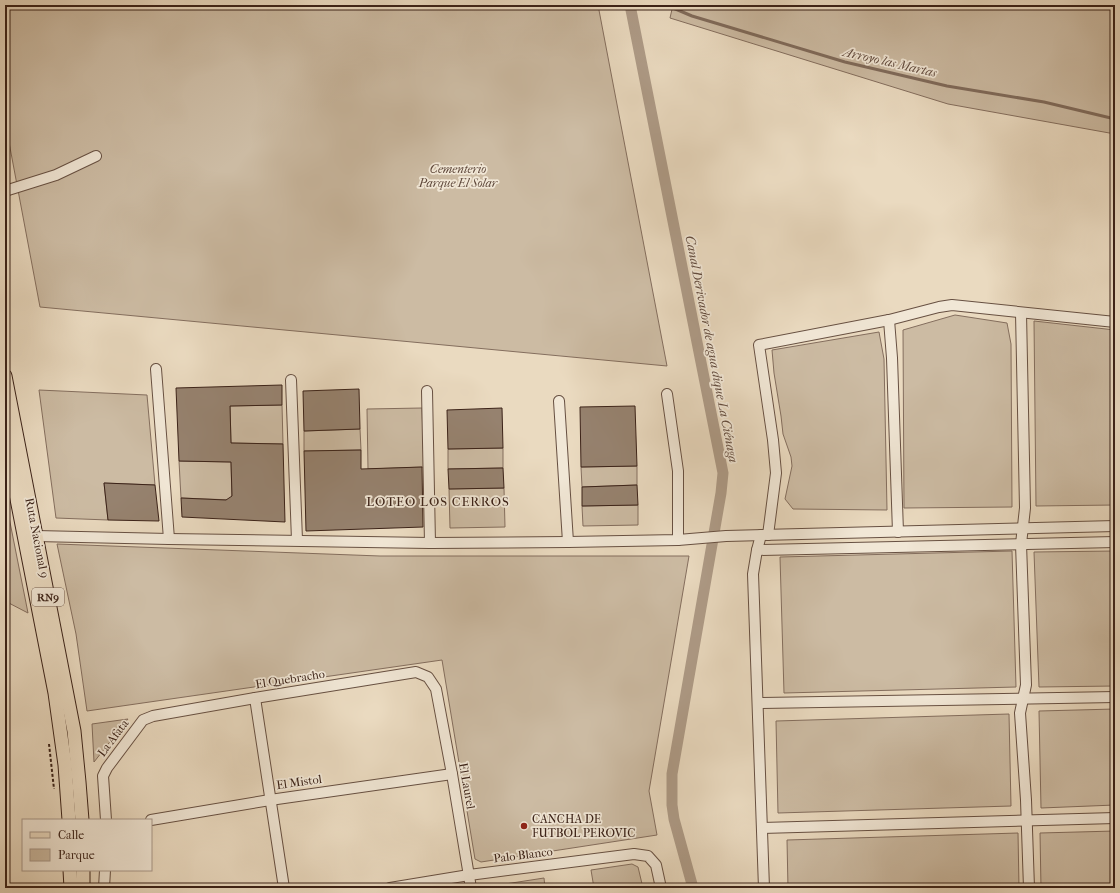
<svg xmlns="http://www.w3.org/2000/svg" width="1120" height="893" font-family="'IM FELL French Canon',serif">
<rect width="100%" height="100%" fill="#eadac0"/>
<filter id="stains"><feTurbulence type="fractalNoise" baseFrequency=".005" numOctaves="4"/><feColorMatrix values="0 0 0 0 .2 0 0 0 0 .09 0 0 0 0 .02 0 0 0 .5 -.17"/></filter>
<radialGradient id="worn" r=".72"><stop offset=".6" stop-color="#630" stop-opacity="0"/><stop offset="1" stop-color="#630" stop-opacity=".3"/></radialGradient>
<!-- green -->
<g fill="#ccbba3" stroke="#846e5e">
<path d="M5,5H598L667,366L40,307L5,121Z"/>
<path d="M673,5H1115V134L948,104L670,18Z"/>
<path d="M955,315L1007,323L1011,344L1012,507L904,508L903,330Z"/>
<path d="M1034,321L1115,330V505L1036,506Z"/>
<path d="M879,332L884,359L887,510L793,509L785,499L792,466L791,457L783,434L781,416L774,373L772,350Z"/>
<path d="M39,390L147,395L155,485L104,483L108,520L56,518Z"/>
<path d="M282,405L283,444L231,443L230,406Z"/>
<path d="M422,408L424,467L368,469L367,409Z"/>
<path d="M360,429L361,450L304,451V431Z"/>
<path d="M503,448V468L448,469V449Z"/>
<path d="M179,461L231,462L232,500L181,498Z"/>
<path d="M637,466V485L582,487L581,467Z"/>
<path d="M504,488L505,527L450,528L449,489Z"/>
<path d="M5,497L28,613L5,601Z"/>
<path d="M638,505V525L583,526L582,506Z"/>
<path d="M57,544L380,556H689L649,791L657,835L481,862L475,859L442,660L87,711L76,634Z"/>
<path d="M1012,551L1016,687L784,693L780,557Z"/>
<path d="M1115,551V686L1039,687L1034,552Z"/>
<path d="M1115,709V805L1041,808L1039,711Z"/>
<path d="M1009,714L1011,806L778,813L776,721Z"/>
<path d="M128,719L94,762L92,724Z"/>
<path d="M1115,831V888H1041L1040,833Z"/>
<path d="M1018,833L1019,888H788L787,840Z"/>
<path d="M632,864L638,867L643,888H594L591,870Z"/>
<path d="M544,878L545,888H485L486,887Z"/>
</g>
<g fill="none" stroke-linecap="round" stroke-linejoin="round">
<!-- stream -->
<path stroke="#806b5b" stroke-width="3" d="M666,5L692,16L845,62L947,86L1044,102L1115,119"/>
<!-- canal -->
<path stroke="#ae9b87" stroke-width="11" d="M630,5L723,473L721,493L672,774V805L674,819L693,888"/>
</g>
<!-- building -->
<g fill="#96826f" stroke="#3b2218">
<path d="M282,385V405L230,406L231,443L283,444L285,522L182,517L181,498L226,500L232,496L231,462L179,461L176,388Z"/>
<path d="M359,389L360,429L304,431L303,391Z"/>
<path d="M635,406L637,466L581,467L580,407Z"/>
<path d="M502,408L503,448L448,449L447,410Z"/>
<path d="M361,450V469L422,467L423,527L306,531L304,451Z"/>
<path d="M503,468L504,488L449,489L448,469Z"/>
<path d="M104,483L155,485L159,521L108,520Z"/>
<path d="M637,485L638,505L582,506V487Z"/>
</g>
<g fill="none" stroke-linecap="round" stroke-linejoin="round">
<defs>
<g id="minor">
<path d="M5,191L56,175L96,156"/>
<path d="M1021,313L1025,508L1021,544L1026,685L1020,713L1026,800L1029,888"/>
<path d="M889,320L892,358L898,532"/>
<path d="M156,369L169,539"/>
<path d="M291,380L297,540"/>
<path d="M427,391L430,543"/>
<path d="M667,394L678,471V540"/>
<path d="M559,401L568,542"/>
<path d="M761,535L757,550L1115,542"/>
<path d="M768,535L776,473L773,440L759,345L889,320L939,307L952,305L1115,322"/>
<path d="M36,536L169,539L430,543L568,542L678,540L726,536L1115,526"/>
<path d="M757,550L753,574L764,888"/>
<path d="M255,698L284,888"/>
<path d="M758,703L1115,697"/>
<path d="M106,820L103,776L107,768L143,720L153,716L255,698L416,672L428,677L436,689L452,774L471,888"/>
<path d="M151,820L270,800L452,774"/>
<path d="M762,828L1115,818"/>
<path d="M104,888L105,870"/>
<path d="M390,888L469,875L634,854L648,856L656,865L661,888"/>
</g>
<g id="major">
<path d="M5,376L74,731L79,782L82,820"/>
<path d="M5,438L55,693L65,765L69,820"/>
<path d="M70,870L71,888"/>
<path d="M83,888V870"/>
</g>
</defs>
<!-- minor casing -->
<use href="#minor" stroke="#675042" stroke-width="12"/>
<!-- major casing -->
<use href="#major" stroke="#3b2218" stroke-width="15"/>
<!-- path -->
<path stroke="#3b2218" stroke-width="2" stroke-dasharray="3 2" stroke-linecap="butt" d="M49,744L54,789"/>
<!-- minor -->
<use href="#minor" stroke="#f1e7d6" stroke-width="10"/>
<!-- major -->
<use href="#major" stroke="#eadac0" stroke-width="13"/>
</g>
<!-- markers -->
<circle fill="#8f2418" stroke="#f1e7d6" stroke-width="1.5" cx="524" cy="826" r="4"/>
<g text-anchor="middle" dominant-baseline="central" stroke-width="3.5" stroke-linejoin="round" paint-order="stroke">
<!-- shield labels -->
<rect fill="#f1e7d6" stroke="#725d51" stroke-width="1" x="32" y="588" width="32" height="18" rx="3"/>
<g font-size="11" font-weight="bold" fill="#3b2218">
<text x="48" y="597">RN9</text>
</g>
<!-- park labels -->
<g font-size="12" font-style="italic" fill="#5f483b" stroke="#f1e7d6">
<text x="458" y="169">Cementerio<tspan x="458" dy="14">Parque El Solar</tspan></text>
</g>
<!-- street labels -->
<g font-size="12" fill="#3b2218" stroke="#f1e7d6">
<text transform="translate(37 538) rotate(79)">Ruta Nacional 9</text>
<text transform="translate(290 679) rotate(-9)">El Quebracho</text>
<text transform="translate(113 738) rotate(-53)">La Afata</text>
<text transform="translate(299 782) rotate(-8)">El Mistol</text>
<text transform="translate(467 786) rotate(80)">El Laurel</text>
<text transform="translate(523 855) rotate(-7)">Palo Blanco</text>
</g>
<!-- poi labels -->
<g font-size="12" fill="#3b2218" stroke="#f1e7d6" text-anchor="start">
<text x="532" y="819">CANCHA DE<tspan x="532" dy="14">FUTBOL PEROVIC</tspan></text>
</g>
<!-- water labels -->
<g font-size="13" font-style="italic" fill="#634c3f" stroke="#f1e7d6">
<text transform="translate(890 62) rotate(13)">Arroyo las Martas</text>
<text transform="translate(712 349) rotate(79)">Canal Derivador de agua dique La Ciénaga</text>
</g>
<!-- neighbourhood labels -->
<g font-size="13" letter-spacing="1" fill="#3b2218" stroke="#f1e7d6">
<text x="438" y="501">LOTEO LOS CERROS</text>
</g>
</g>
<!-- margin -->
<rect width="1120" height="893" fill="none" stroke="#eadac0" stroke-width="20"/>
<rect x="6" y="6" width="1108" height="881" fill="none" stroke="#3b2218" stroke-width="2"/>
<rect x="10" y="10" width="1100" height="873" fill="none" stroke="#3b2218"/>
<!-- legend -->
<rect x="22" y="819" width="130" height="52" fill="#f1e7d6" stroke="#a8988a"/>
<rect x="30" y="832" width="20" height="6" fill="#eadac0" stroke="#a8988a"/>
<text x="58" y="839" font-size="12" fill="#3b2218">Calle</text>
<rect x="30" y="849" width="20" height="12" fill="#ccbba3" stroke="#a8988a"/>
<text x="58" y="859" font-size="12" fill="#3b2218">Parque</text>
<rect width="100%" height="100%" filter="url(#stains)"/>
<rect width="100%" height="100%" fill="url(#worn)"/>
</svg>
